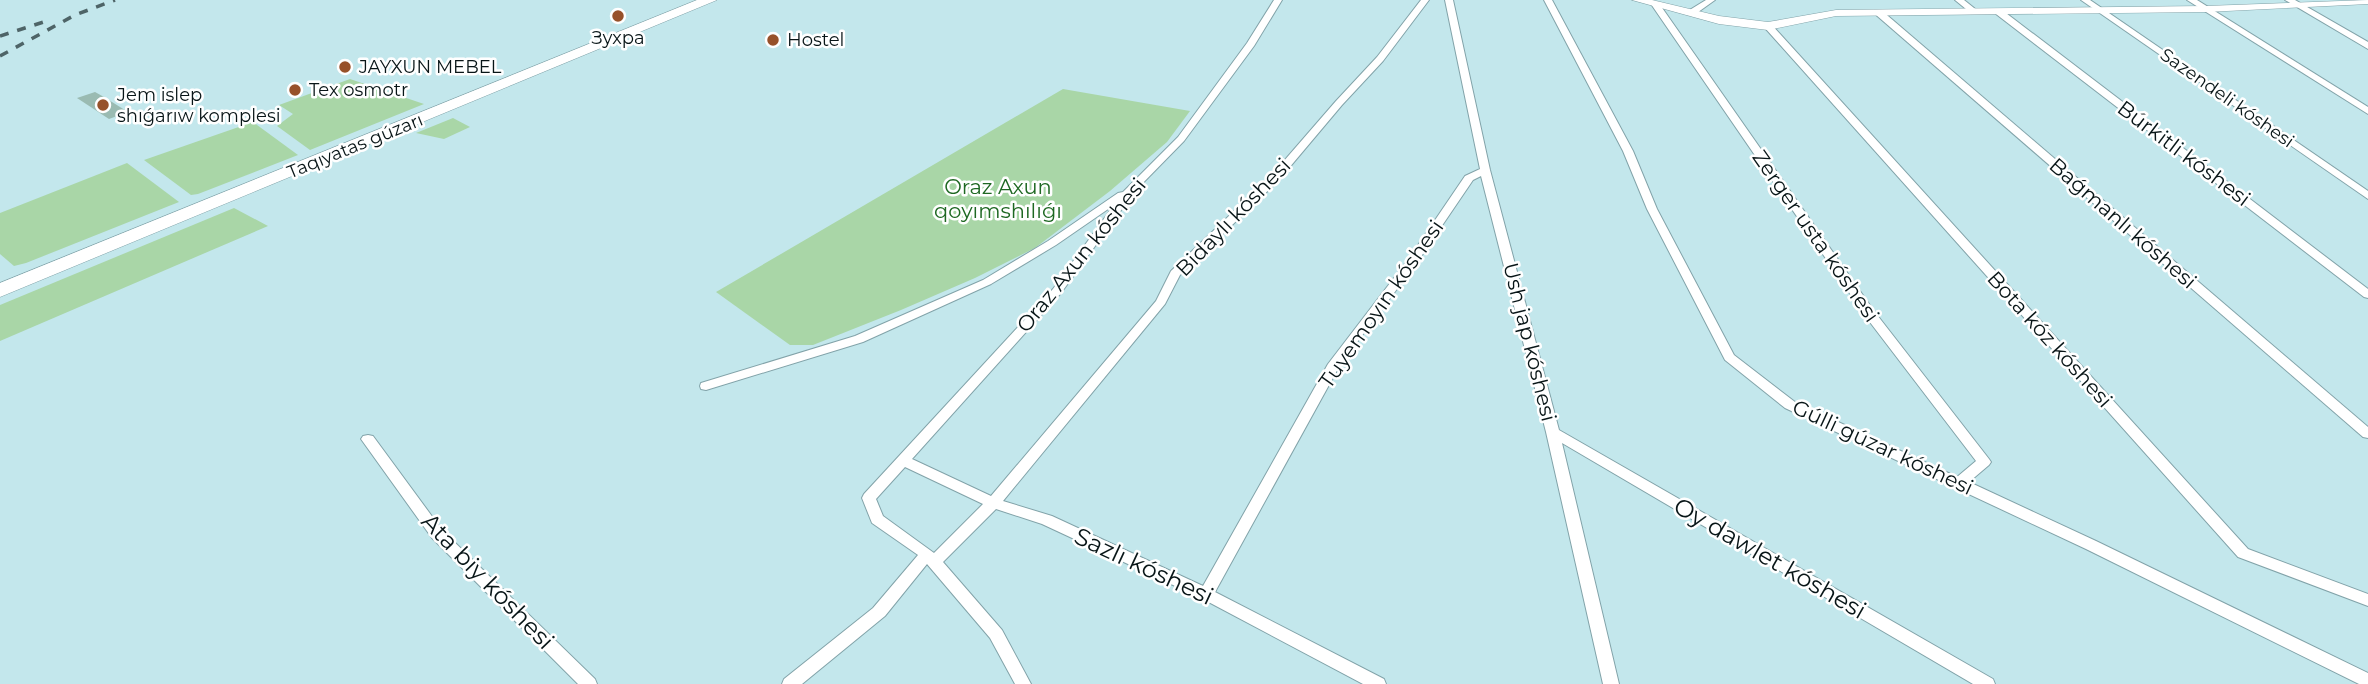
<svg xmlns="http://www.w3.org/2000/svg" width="2368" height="684" font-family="Montserrat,sans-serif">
<rect width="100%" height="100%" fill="#c3e7ec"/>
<!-- green -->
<g fill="#a9d6a7">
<path d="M350,79L424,104L310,150L277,126L293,114L279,105Z"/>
<path d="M1063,89L1190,111L1167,142L1110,191L1035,248L975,278L901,310L813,345H790L716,292Z"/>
<path d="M453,118L470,127L444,139L416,133Z"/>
<path d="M253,122L298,155L198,194L191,195L144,160Z"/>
<path d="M127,163L179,202L26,263L14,266L0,254V213Z"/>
<path d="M234,208L268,226L0,341V305Z"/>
</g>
<!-- building -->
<path fill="#9abbb2" d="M95,92L104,97L128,112L109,119L77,98Z"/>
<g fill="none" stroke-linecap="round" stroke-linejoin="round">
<defs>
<g id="street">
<path d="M1274,0H1282L1254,46L1184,141L1135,191L1061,293L912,459L991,496L1156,301L1171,271L1270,177L1336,101L1377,57L1421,0H1429L1383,61L1342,105L1278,181L1180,275L1165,304L1003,501L1052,516L1203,586L1328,364L1410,257L1465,176L1480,169L1445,0H1453L1490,170L1559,430L1993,679L1995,684H1973L1562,443L1619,684H1603L1546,432L1481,176L1473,180L1418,261L1340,365L1215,592L1384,679L1386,684H1363L1201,598L1042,524L996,509L943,562L1002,630L1031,684H1015L990,638L927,564L885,616L802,684H782L784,679L873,608L918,555L872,523L862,498L864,494L1053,289L1114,205L1056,245L991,284L863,342L706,390L701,389L700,386L701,383L855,336L983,280L1048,241L1118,193L1123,192L1178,137L1247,43ZM905,467L983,504L934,553L883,516L876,499Z"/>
<path d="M1544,0H1552L1633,151L1657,209L1734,355L1795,402L1957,477L1976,461L1866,317L1651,4L1655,2H1658L1874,311L1989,459L1991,462L1989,465L1969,482L2096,541L2368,673V684H2359L2086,549L1785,408L1725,360L1647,209L1623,151Z"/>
<path d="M1706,0H1715L1694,15H1688V11Z"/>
<path d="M1955,0H1964L1979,12L1972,14Z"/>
<path d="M2081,0H2090L2368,191V199Z"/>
<path d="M2187,0H2197L2368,107V114Z"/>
<path d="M2285,0H2295L2368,42V49Z"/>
<path d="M1875,10H1881L2368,427V438L2363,437L1875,14Z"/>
<path d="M1996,10H2002L2368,289V298L2364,297L1996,14Z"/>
<path d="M1765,24H1771L2248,549L2368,594V606L2238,557L1765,28Z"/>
<path d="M368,435L373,436L442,530L595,679L597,684H578L432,538L361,439L363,436Z"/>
</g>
<path id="secondary" d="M1632,0H1652L1719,16L1768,22L1836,10L2206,6L2368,0V4L2206,12L1836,16L1768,30L1719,24Z"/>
<path id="highway" d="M697,0H717L0,297V283Z"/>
</defs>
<!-- street casing -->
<use href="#street" stroke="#82a3a9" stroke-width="2"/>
<!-- secondary casing -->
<use href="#secondary" stroke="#82a3a9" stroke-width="1"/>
<!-- highway casing -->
<use href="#highway" stroke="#82a3a9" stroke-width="1"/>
<!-- street -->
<use href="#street" fill="#fff" fill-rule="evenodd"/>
<!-- secondary -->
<use href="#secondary" fill="#fff" fill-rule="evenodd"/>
<!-- highway -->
<use href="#highway" fill="#fff" fill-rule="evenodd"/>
<!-- rail -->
<g stroke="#4e6467" stroke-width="3.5" stroke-dasharray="9 9" stroke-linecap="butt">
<path d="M0,36L50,20"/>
<path d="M0,56L75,15L115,0"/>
</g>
</g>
<!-- markers -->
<g fill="#97512a" stroke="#fff" stroke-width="2.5">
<circle cx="618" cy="16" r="7"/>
<circle cx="773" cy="40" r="7"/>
<circle cx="345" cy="67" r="7"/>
<circle cx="295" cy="90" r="7"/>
<circle cx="103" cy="105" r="7"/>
</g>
<g text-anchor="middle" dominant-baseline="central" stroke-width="5" stroke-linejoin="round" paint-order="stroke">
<!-- far-poi labels -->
<g font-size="18" fill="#081517" stroke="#fff" text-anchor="start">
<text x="618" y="38" text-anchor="middle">Зухра</text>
<text x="787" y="40">Hostel</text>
<text x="359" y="67">JAYXUN MEBEL</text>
<text x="309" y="90">Tex osmotr</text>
<text x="117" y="95">Jem islep<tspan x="117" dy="21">shıǵarıw komplesi</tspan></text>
</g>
<!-- far-street labels -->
<g font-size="18" fill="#081517" stroke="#fff">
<text transform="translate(2227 98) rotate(35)">Sazendeli kóshesi</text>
<text transform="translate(355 146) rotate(-22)">Taqıyatas gúzarı</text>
</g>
<!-- street labels -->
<g font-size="21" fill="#081517" stroke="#fff">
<text transform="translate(2184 153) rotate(37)">Búrkitli kóshesi</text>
<text transform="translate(1233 217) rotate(-46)">Bidaylı kóshesi</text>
<text transform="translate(2123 223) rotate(41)">Baǵmanlı kóshesi</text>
<text transform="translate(1816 236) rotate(55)">Zerger usta kóshesi</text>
<text transform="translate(1081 255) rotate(-51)">Oraz Axun kóshesi</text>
<text transform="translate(1381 304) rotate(-55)">Tuyemoyın kóshesi</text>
<text transform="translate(2050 339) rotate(48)">Bota kóz kóshesi</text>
<text transform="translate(1530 342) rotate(76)">Ush jap kóshesi</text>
<text transform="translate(1883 447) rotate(25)">Gúlli gúzar kóshesi</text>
</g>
<!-- park labels -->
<g font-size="21" fill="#1e6822" stroke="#fff">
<text x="998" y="186">Oraz Axun<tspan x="998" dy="24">qoyımshılıǵı</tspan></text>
</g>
<!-- near-street labels -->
<g font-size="24" fill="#081517" stroke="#fff">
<text transform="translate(1770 558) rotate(30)">Oy dawlet kóshesi</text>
<text transform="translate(1144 566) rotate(25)">Sazlı kóshesi</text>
<text transform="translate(488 581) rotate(46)">Ata biy kóshesi</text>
</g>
</g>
</svg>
